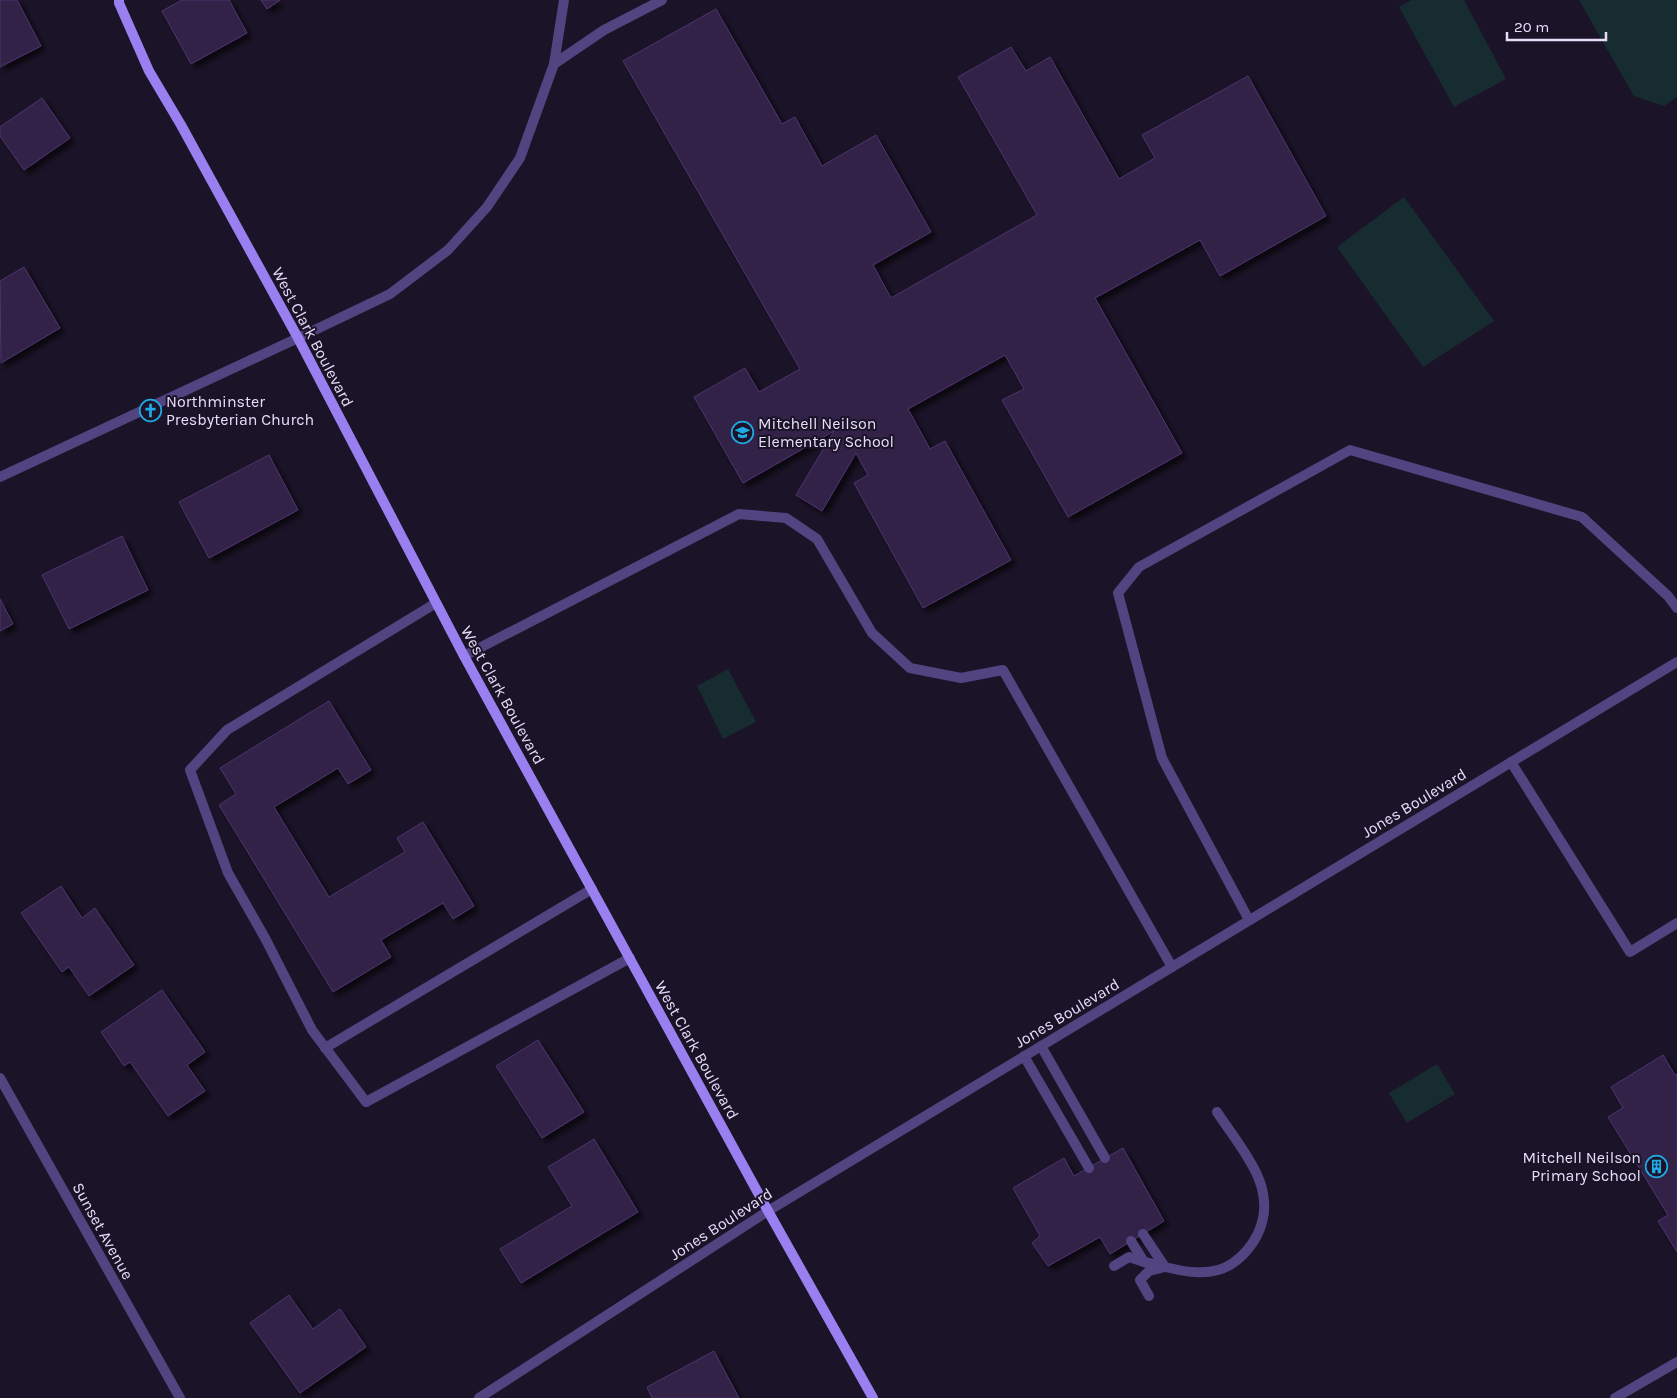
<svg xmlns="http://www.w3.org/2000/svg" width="1677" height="1398" font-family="Karla,sans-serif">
<defs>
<filter id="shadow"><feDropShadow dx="4.5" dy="4.5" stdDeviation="2.5" flood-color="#0009"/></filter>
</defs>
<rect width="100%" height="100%" fill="#1b1327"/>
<!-- green -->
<g fill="#172c31">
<path d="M1412,0H1464L1506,79L1454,107L1399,7Z"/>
<path d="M1579,0H1677V97L1664,106L1634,96Z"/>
<path d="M1404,197L1494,321L1423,367L1337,247Z"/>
<path d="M728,669L756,722L723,739L697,686Z"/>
<path d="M1437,1064L1455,1094L1407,1123L1389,1093Z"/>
</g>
<!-- building -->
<g fill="#302146" stroke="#4d366f" filter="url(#shadow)">
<path d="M0,0H17L41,46L0,67Z"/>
<path d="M182,0H229L247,33L191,64L162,11Z"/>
<path d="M261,0H280L267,9Z"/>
<path d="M716,9L782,124L795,117L822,166L876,135L931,232L873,265L891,298L1037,215L958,77L1011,47L1026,71L1050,57L1119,179L1155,158L1142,135L1248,76L1326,216L1220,276L1200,240L1095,298L1182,453L1068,517L1002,400L1024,389L1005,355L908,409L930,449L945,441L1011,560L923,608L854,483L868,475L856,453L822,511L796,495L834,431L743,483L694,397L745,368L759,392L800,369L623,61Z"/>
<path d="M42,98L70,138L24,170L0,136V127Z"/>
<path d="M24,267L60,328L1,363L0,281Z"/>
<path d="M269,455L298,510L209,558L179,502Z"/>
<path d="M122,536L148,590L69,629L42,575Z"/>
<path d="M0,599L13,624L0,631Z"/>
<path d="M329,701L371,770L348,784L338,768L274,807L329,897L405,852L397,838L423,822L474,906L453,919L443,903L381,940L391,957L333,992L219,805L236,794L220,768Z"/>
<path d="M61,886L82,918L95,908L134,965L89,996L69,967L62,972L21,913Z"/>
<path d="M162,990L205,1052L187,1065L205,1091L168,1116L130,1062L124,1066L101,1032Z"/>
<path d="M538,1040L584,1112L542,1138L496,1066Z"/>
<path d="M1663,1055L1675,1075L1677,1074V1252L1658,1221L1668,1215L1608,1117L1623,1108L1611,1087Z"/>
<path d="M594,1139L638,1212L521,1283L500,1249L572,1206L548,1167Z"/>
<path d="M1123,1148L1164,1221L1110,1254L1100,1237L1048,1266L1032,1243L1040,1236L1013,1188L1064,1158L1074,1176Z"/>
<path d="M289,1295L313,1329L340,1309L366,1347L300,1393L250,1323Z"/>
<path d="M714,1351L739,1398H652L647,1387Z"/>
</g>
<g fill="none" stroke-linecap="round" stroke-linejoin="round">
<!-- lane -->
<g stroke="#524481" stroke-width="10">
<path d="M554,64L604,30L662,0"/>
<path d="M298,338L390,294L448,250L487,207L520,158L554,64L564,0"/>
<path d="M436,603L227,730L190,770L228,873L265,938L312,1030L366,1102L630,958"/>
<path d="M464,656L739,514L786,518L817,539L872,633L910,668L961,678L1003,670L1172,967"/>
<path d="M1511,762L1630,952L1677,923"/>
<path d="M1249,920L1162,758L1118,593L1139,567L1350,450L1582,517L1668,596L1677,608"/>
<path d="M1041,1046L1105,1158"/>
<path d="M325,1048L592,889"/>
<path d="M1024,1056L1089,1168"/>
<path d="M1143,1234L1165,1267C1182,1271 1200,1275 1218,1270C1240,1264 1259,1240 1263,1218C1266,1205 1263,1188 1258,1177C1249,1155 1230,1132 1217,1112"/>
<path d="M1131,1241L1144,1262L1162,1266"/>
<path d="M1114,1266L1129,1257L1144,1262"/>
<path d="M1149,1296L1140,1280L1149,1271L1165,1267"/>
<path d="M1615,1398L1677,1362"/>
</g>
<!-- street -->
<g stroke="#524481" stroke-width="10">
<path d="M0,477L298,338"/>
<path d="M0,1078L180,1398"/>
<path d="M479,1398L768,1211L1677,662"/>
</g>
<!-- secondary -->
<path stroke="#997ff0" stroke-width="10" d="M119,0V3L149,71L181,125L298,338L464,656L768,1211L873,1398"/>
</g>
<!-- icons -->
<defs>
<symbol id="church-ring" viewBox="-11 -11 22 22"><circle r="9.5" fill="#1b1327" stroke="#1faae5" stroke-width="1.5"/><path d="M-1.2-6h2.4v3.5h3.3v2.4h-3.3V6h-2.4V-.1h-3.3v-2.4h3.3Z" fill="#1faae5"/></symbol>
<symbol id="school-ring" viewBox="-11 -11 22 22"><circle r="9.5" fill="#1b1327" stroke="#1faae5" stroke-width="1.5"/><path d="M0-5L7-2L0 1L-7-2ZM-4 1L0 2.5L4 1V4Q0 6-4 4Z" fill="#1faae5"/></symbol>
<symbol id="building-ring" viewBox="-11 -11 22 22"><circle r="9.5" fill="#1b1327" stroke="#1faae5" stroke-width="1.5"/><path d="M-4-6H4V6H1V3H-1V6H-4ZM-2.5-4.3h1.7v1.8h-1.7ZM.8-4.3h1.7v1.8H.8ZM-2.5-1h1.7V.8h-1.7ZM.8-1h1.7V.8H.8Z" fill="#1faae5"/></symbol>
</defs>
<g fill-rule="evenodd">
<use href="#church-ring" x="138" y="398" width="25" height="25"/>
<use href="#school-ring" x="730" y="420" width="25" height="25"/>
<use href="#building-ring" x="1644" y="1154" width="25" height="25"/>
</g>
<g text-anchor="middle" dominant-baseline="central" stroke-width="4" stroke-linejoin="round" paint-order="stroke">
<!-- street labels -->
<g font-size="16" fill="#e7ddfb" stroke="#1b1327">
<text transform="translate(313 337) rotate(62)">West Clark Boulevard</text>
<text transform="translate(503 695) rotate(61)">West Clark Boulevard</text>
<text transform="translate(1414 803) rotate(-31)">Jones Boulevard</text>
<text transform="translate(1067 1013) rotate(-31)">Jones Boulevard</text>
<text transform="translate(697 1050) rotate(61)">West Clark Boulevard</text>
<text transform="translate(721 1224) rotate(-33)">Jones Boulevard</text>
<text transform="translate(103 1231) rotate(61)">Sunset Avenue</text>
</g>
<!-- poi labels -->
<g font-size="16" fill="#e7ddfb" stroke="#1b1327" text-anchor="start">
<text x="166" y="401">Northminster<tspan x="166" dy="18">Presbyterian Church</tspan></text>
<text x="758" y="423">Mitchell Neilson<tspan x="758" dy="18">Elementary School</tspan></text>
<text x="1641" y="1157" text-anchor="end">Mitchell Neilson<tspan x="1641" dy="18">Primary School</tspan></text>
</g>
</g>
<!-- scale -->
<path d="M1507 32v8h99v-8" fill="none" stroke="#e7ddfb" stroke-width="2.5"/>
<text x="1514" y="32" font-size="15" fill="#e7ddfb" stroke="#1b1327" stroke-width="4" paint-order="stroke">20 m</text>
</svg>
